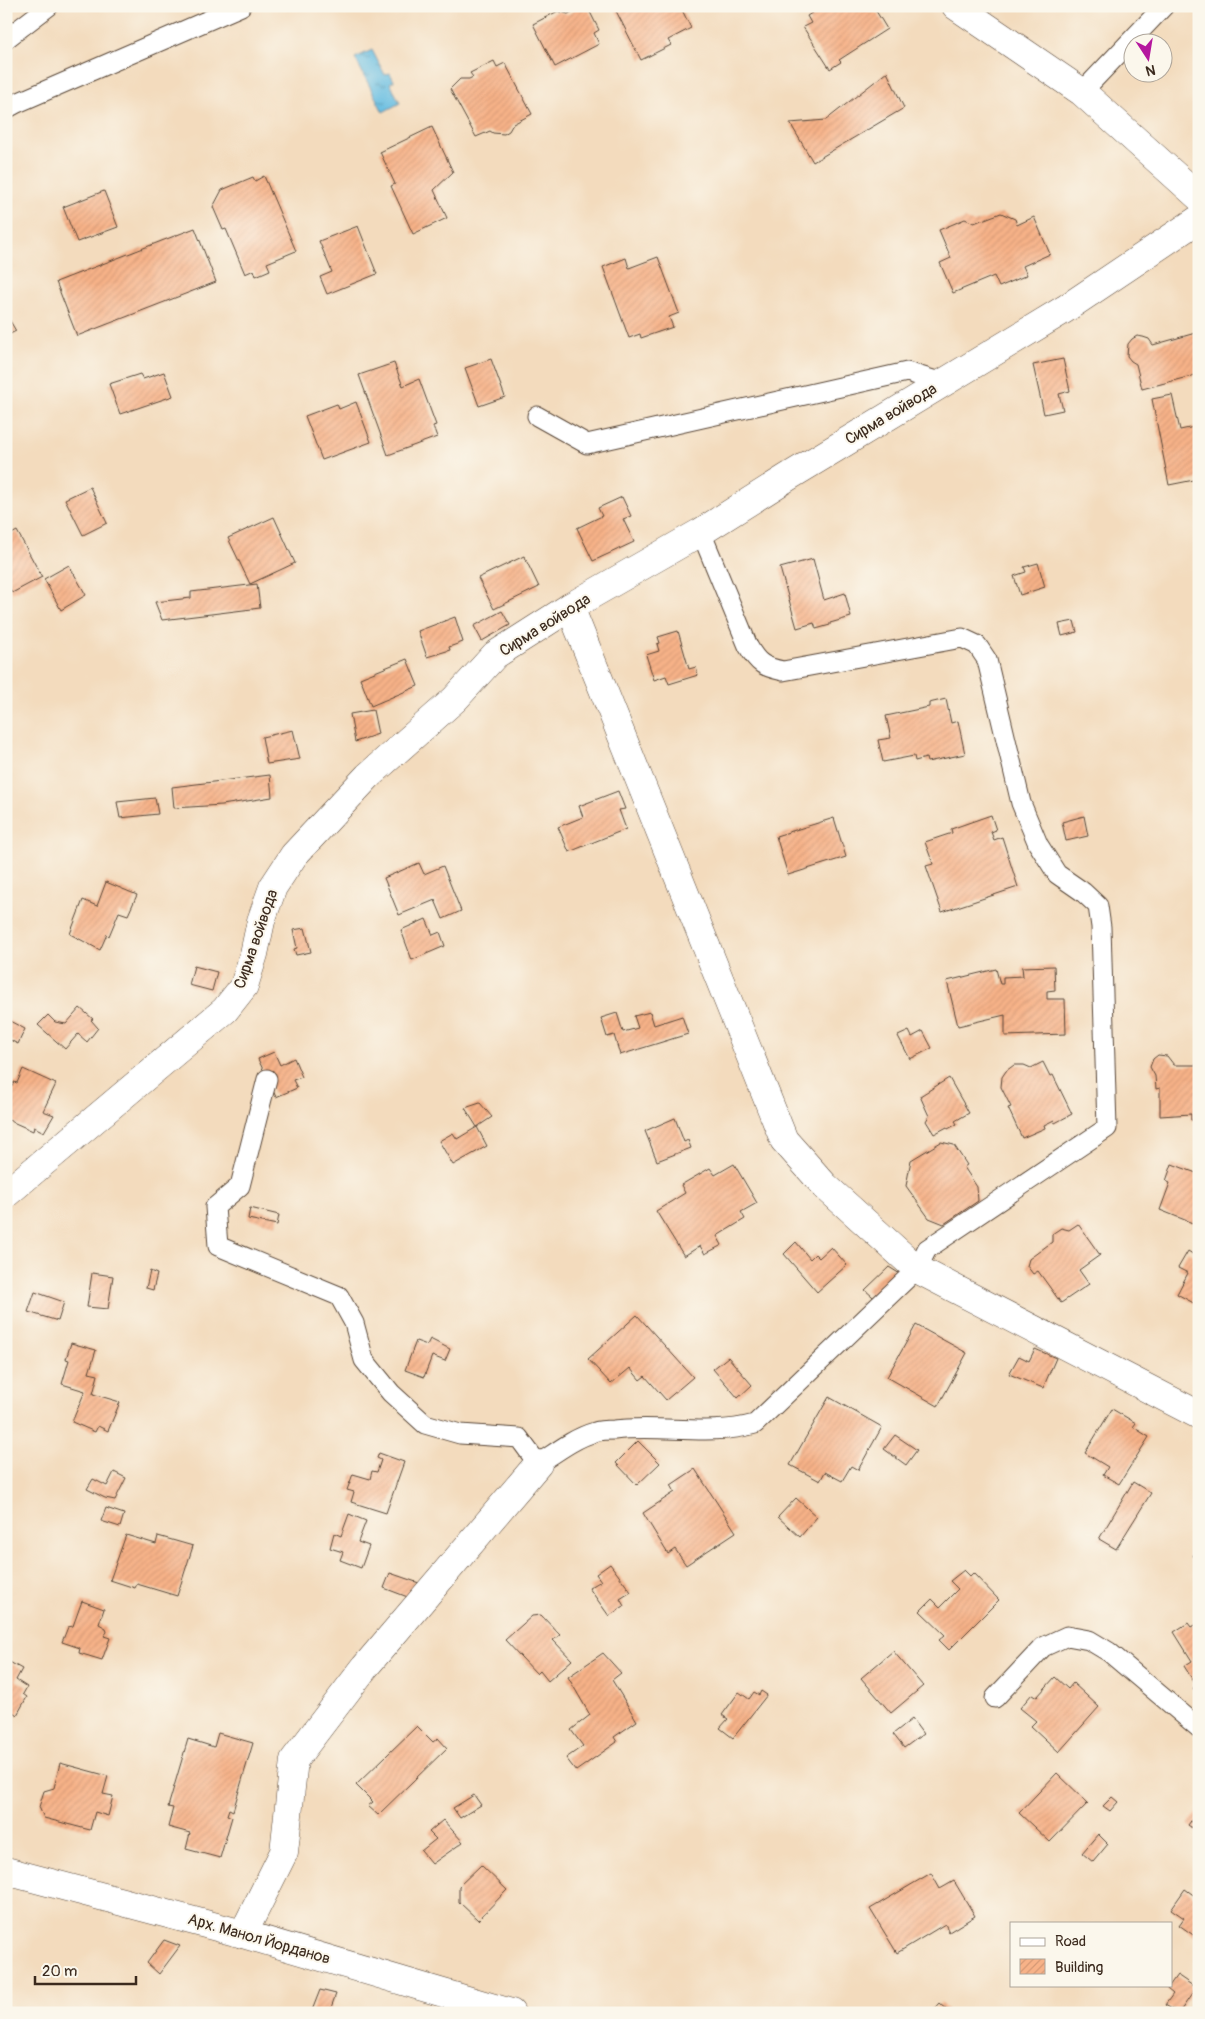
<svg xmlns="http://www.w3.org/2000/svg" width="1205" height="2019" font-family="Pangolin,sans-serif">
<defs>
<pattern id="water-ripples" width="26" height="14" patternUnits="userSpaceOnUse" patternTransform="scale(1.25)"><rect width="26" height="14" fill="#64bce1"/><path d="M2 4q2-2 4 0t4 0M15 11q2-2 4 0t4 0" fill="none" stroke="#5499b6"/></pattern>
<pattern id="building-hatch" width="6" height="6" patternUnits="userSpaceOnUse" patternTransform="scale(1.25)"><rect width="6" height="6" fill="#f7b288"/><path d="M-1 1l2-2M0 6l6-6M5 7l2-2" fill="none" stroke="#d59975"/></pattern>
</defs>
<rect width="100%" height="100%" fill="#fbf7ec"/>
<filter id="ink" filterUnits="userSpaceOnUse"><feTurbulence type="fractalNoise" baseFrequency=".02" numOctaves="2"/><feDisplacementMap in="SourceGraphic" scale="10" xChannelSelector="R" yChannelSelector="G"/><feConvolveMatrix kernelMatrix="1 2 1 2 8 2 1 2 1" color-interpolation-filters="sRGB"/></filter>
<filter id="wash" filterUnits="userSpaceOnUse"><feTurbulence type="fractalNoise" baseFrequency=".0096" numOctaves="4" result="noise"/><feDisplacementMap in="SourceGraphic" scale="20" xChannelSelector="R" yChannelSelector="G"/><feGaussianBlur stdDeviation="1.12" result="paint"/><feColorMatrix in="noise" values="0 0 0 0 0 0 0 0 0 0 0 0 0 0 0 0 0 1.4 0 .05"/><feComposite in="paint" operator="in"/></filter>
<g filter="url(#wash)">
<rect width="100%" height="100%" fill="#f3dbbd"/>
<!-- water -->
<path fill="url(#water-ripples)" stroke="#507380" d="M372,50L385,75L390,73L394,81L390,83L400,103L383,112L355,58Z"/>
<g id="blocks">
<!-- building -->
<g fill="url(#building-hatch)">
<path d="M583,6H587L599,30L594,33L599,44L555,67L533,24L558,11L568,14Z"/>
<path d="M610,6H680L691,28L668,40L671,45L641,60L614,7L611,9Z"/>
<path d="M823,6H873L887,29L839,60L841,62L830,69L803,27L811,23L807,16Z"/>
<path d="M494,61L497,67L505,63L532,114L513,124L509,131L504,134L493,133L490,131L476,137L450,89L460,79H469L473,77L470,73Z"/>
<path d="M887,72L904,108L813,162L790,123L826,120Z"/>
<path d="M432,127L453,172L434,190L447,218L413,234L391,186L395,184L380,152Z"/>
<path d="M264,176L296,251L267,263L270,270L256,276L254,270L245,274L226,229L223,230L213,207L222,190L253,177L255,181Z"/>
<path d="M104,191L118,227L77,242L63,207Z"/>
<path d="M1001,213L1015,219L1017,225L1034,217L1050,254L1023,266L1027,275L999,287L994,276L953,293L940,263L951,258L939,230L965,219L974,223Z"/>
<path d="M358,226L377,274L327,294L320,277L332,272L319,241Z"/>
<path d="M195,228L216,282L77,336L56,282Z"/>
<path d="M658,257L679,313L669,317L673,327L641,338L640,334L629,338L603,267L626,258L629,268Z"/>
<path d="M6,314L16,331L6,336Z"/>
<path d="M1199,332V374L1142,389L1136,364L1131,361L1127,356L1128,344L1132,339L1137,336L1143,337L1149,339L1153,345Z"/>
<path d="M491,359L505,397L479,406L465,368Z"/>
<path d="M1063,359L1070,391L1059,394L1063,410L1044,414L1033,365Z"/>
<path d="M394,363L403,386L419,379L436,425L433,426L437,437L388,455L359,375Z"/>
<path d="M164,372L173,396L120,414L109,384L140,374L143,379Z"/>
<path d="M1172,395L1180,430L1199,426V479L1169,485L1152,399Z"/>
<path d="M356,402L371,442L322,460L305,416L337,404L339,409Z"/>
<path d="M90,487L107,523L83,535L65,499Z"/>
<path d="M622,497L631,516L623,519L634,542L593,561L577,528L602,516L598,508Z"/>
<path d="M274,517L295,563L250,584L228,538Z"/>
<path d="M17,531L42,577L12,593L6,583V537Z"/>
<path d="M524,556L539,587L494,609L478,578Z"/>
<path d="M813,559L824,600L845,593L851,617L830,623V625L816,629L814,623L797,628L780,568Z"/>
<path d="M1038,563L1045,587L1020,595L1014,576L1026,572L1024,567Z"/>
<path d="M69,565L86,595L61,610L44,579Z"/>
<path d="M257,584L260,608L162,620L155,602L191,598V592Z"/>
<path d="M502,611L510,625L482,641L474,626Z"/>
<path d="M455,617L463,642L449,647L450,650L427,657L418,631Z"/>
<path d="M1074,621L1077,632L1062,636L1059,624Z"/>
<path d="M678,631L689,669L696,667L698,675L669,684L666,676L654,680L646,655L659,651L657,644L660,643L658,637Z"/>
<path d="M407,659L418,686L371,706L360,678Z"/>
<path d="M946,699L951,723L958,721L965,754L927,762L926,758L915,761L914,756L883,762L878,740L891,738L886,716L929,707V703Z"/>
<path d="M373,710L378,734L355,742L350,714Z"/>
<path d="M293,730L300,759L267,764L262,737Z"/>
<path d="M270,775L272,797L222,805L174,808L172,787Z"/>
<path d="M618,791L625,809L619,810L626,829L569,852L558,827L583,817L579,806Z"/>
<path d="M155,798L158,814L120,818L117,802Z"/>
<path d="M991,815L996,830L991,832L994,840L1002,837L1018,887L942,912L926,866L933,864L925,842L952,833L951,829Z"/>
<path d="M1084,816L1088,836L1066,841L1062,822Z"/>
<path d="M834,818L846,857L788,875L776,836Z"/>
<path d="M419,863L424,874L443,866L461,911L443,919L435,900L399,915L384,878Z"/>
<path d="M106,882L137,895L128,915L119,912L109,936L107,934L100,950L70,934L83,900L97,906Z"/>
<path d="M426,919L433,935L440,932L445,946L412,960L401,930Z"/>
<path d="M305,928L311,952L296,955L294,949L297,948L293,930Z"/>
<path d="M194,966L217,972L212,991L189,985Z"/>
<path d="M1054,966L1055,990L1047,991V999H1065L1066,1034L1005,1036V1015L958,1026L947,981L996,969L1000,984H1003V977L1023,976L1022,967Z"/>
<path d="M80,1008L93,1019L91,1020L98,1028L87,1042L78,1034L65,1049L38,1025L48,1015L55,1022L66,1024Z"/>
<path d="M650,1012L654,1025L682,1016L688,1034L620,1055L614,1035L607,1037L601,1018L617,1013L623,1032L638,1028L634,1016Z"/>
<path d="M6,1019L25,1029L18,1044L6,1038Z"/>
<path d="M909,1031L912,1037L923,1031L932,1048L910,1059L898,1036Z"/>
<path d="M274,1052L280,1065L294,1058L302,1077L293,1080L297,1088L276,1097L258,1059Z"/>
<path d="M1158,1055L1167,1056L1174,1065H1199V1120H1191V1114L1160,1116V1088L1156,1089L1155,1076L1150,1067L1153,1059Z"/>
<path d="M1043,1062L1050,1076L1053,1075L1072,1114L1055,1123L1054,1120L1044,1125L1045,1128L1022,1138L1008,1108L1011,1107L1001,1087L1002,1077L1006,1071L1014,1065H1024L1031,1068Z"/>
<path d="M23,1069L56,1084L43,1111L54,1115L44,1132L34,1127L33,1131L6,1119V1098L14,1082L17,1083Z"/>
<path d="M949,1078L969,1113L955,1121L957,1124L948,1129L947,1127L934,1134L926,1121L929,1116L920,1096Z"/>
<path d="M480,1103L492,1117L477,1127L465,1108Z"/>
<path d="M675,1118L684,1142L688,1140L691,1148L657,1161L645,1131Z"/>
<path d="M477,1127L487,1146L453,1165L439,1141L453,1133L457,1139Z"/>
<path d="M941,1142L954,1145L967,1165L964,1167L977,1187L978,1201L944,1224L929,1218L906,1186L911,1160Z"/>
<path d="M734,1164L757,1203L741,1212L745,1219L717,1236L722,1245L705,1254L700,1246L684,1256L656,1211L685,1193L681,1185L710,1168L715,1175Z"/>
<path d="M1172,1164L1199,1174V1215L1195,1224L1160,1210L1170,1183L1166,1181Z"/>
<path d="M250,1208L279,1215L277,1225L248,1219Z"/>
<path d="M1078,1224L1100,1255L1079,1270L1089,1284L1061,1303L1038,1271L1033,1274L1027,1266L1029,1259L1052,1242V1234L1061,1228L1069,1230Z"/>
<path d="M796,1242L810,1259L815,1254L819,1258L831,1247L847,1265L817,1292L784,1254Z"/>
<path d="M1188,1251L1199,1258V1306L1177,1294L1188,1273L1178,1268Z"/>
<path d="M889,1267L900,1274L879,1302L865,1290Z"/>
<path d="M150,1271L157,1274L153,1290L146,1288Z"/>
<path d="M92,1273L113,1276L108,1309L87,1307Z"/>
<path d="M35,1292L64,1302L58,1321L28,1312Z"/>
<path d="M637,1315L693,1377L666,1400L645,1376L640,1380L630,1368L611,1384L588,1359Z"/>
<path d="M916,1325L967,1353L938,1406L887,1377Z"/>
<path d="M430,1339L450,1349L445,1361L432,1356L424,1377L405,1370L416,1341L427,1345Z"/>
<path d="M71,1343L96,1350L89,1373L98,1375L93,1394L120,1402L108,1431L98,1426L95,1432L72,1422L85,1391L62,1384L69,1360L66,1359Z"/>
<path d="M1035,1349L1056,1358L1043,1388L1009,1374L1019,1356L1029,1361Z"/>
<path d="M728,1357L752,1385L738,1398L713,1369Z"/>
<path d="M829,1397L882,1427L858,1470L851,1466L842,1481L825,1472L820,1481L790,1465Z"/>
<path d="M1112,1409L1136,1423L1133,1427L1149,1437L1119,1484L1103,1475L1108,1467L1085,1453Z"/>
<path d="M895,1435L917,1450L906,1465L884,1449Z"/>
<path d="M638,1441L660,1463L637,1485L616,1463Z"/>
<path d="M379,1453L404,1462L386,1513L351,1502L354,1492L347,1490L353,1474L370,1479L372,1471L377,1472L381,1460L377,1458Z"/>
<path d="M695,1469L736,1532L686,1565L675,1549L668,1554L643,1513L675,1492L671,1485Z"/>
<path d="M114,1472L126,1478L115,1500L105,1498L87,1489L93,1479L107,1486Z"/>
<path d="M1133,1482L1151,1493L1116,1549L1099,1539Z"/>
<path d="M796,1498L817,1517L800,1537L778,1517Z"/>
<path d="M106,1508L124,1514L120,1527L101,1521Z"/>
<path d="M349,1514L366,1521L358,1542L369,1546L361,1568L340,1560L343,1552L330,1548L334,1533L341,1536Z"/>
<path d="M126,1535L156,1544L158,1536L193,1546L177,1596L137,1584L135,1588L110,1580Z"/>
<path d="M1199,1546V1560L1193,1556Z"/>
<path d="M610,1564L631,1592L620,1599L624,1606L609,1616L589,1588L601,1581L596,1574Z"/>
<path d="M964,1570L970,1576L973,1573L999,1600L949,1650L939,1640L945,1635L920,1611L932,1599L940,1607L958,1589L950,1581Z"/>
<path d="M390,1573L419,1583L413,1599L384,1588Z"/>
<path d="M82,1601L104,1609L99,1624L106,1628L107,1632L104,1636L110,1638L102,1660L79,1653L80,1648L62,1642L68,1627L73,1626Z"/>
<path d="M541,1615L560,1635L553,1640L572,1660L548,1681L540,1671L537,1674L505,1640L532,1616Z"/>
<path d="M1188,1623L1191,1627L1196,1624L1199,1628V1697L1193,1688L1196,1685L1184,1666L1192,1661L1174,1632Z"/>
<path d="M893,1651L923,1686L891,1713L861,1678Z"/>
<path d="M603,1653L621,1673L612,1680L637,1721L614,1737L617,1742L576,1771L566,1758L583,1746L571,1730L590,1715L568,1677Z"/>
<path d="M6,1660L22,1669L16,1680L27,1687L23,1694L27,1697L17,1715L13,1712L8,1720L6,1719Z"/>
<path d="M1055,1677L1068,1689L1073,1683L1099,1707L1059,1752L1031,1726L1036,1721L1020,1708L1032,1694L1037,1697Z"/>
<path d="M761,1691L767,1695L733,1738L720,1728L728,1719L722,1715L739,1692L749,1699L754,1692L759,1695Z"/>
<path d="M912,1719L923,1734L904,1748L893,1734Z"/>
<path d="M417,1726L433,1742L438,1738L447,1748L378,1815L368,1806L373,1802L356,1785Z"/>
<path d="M218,1733L253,1743L233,1811L229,1809L227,1815L232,1817L220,1858L186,1849L190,1833L168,1827L173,1808L168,1807L188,1739L214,1747Z"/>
<path d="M60,1763L108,1776L103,1794L113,1796L108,1816L95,1812L90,1830L44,1818L39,1807L44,1791L54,1788Z"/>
<path d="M1057,1773L1088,1803L1050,1842L1019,1813Z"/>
<path d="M474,1795L481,1805L460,1818L453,1808Z"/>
<path d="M1112,1797L1118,1802L1110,1811L1103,1806Z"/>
<path d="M1199,1810V1833L1188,1825Z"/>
<path d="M443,1820L463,1842L432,1864L421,1851L436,1839L429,1832Z"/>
<path d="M1098,1834L1108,1844L1093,1862L1082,1853Z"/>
<path d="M481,1865L507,1890L478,1920L459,1902V1886Z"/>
<path d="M931,1873L940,1889L954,1881L975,1916L949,1932L945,1924L897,1953L870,1909Z"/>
<path d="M1185,1889L1199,1899V1939L1179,1925L1184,1918L1171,1909Z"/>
<path d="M164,1940L180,1946L159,1974L147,1963Z"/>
<path d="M1177,1975L1196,1988L1179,2013L1165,2005L1173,1994L1167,1989Z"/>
<path d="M320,1990L336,1994L329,2013H311Z"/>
<path d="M940,2003L951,2013H931Z"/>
</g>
</g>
</g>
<g filter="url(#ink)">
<use href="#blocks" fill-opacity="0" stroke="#574536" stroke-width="1"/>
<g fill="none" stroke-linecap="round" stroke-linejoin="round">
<defs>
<g id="lane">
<path d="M6,39L49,6"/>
<path d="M1082,92L1164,6"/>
<path d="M6,109L17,103L241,6"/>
<path d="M537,416L587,444L907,372L943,383"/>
<path d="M267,1079L240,1186L215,1207L218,1246L339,1296L354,1323L364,1360L391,1393L425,1424L460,1434L519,1438L538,1464C555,1453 574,1438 595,1432C600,1430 608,1430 614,1430C661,1424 709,1437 755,1424L917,1269L927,1249L1107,1128L1101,927L1098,906L1083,892L1057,874L1038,844L1021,803L987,660L977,645L962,638L783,671C764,667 758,664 748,646L701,532"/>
<path d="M995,1698L1043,1647L1067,1636L1089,1640L1109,1652L1199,1728"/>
</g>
<g id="street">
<path d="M956,6L1082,92L1199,197"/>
<path d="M570,607L784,1140L825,1186L917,1269L1199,1415"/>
<path d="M6,1194L225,1010L244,986L254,954L261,921L273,887L294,855L368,776L455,699L495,655L570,607L701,532L788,477L1065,309L1199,219"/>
<path d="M243,1934L284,1852L294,1760L365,1667L538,1464"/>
</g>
<path id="secondary" d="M6,1871L243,1934L511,2013"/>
</defs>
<!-- lane casing -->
<use href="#lane" stroke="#574536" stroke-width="21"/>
<!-- street casing -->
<use href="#street" stroke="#574536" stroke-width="29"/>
<!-- secondary casing -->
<use href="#secondary" stroke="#574536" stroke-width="29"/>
<!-- lane -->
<use href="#lane" stroke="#fff" stroke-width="19"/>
<!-- street -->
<use href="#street" stroke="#fff" stroke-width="28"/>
<!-- secondary -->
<use href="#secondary" stroke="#fff" stroke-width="28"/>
</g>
</g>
<g text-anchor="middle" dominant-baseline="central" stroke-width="4" stroke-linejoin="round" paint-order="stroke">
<!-- street labels -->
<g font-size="16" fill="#3b2a1e" stroke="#fbf7ec">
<text transform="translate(891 414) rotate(-31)">Сирма войвода</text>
<text transform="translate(545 625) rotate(-32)">Сирма войвода</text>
<text transform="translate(256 939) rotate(-71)">Сирма войвода</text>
<text transform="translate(259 1939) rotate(16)">Арх. Манол Йорданов</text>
</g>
</g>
<!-- margin -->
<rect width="1205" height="2019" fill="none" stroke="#fbf7ec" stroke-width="25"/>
<!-- legend -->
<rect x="1010" y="1922" width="162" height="65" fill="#fbf7ec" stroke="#aea59a"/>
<rect x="1020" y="1938" width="25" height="8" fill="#ffffff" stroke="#aea59a"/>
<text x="1055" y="1946" font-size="15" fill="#3b2a1e">Road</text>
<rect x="1020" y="1959" width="25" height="15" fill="url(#building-hatch)" stroke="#aea59a"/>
<text x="1055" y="1972" font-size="15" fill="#3b2a1e">Building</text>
<!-- north arrow -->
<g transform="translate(1148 58) rotate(168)"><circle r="24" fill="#fbf7ec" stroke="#aea59a"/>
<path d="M0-4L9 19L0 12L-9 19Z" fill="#b5179e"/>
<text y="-8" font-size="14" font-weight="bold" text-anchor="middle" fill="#3b2a1e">N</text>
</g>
<!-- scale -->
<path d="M35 1976v8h101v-8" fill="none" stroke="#3b2a1e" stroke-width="2.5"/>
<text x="42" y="1976" font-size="15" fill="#3b2a1e" stroke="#fbf7ec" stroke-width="4" paint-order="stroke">20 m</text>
</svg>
